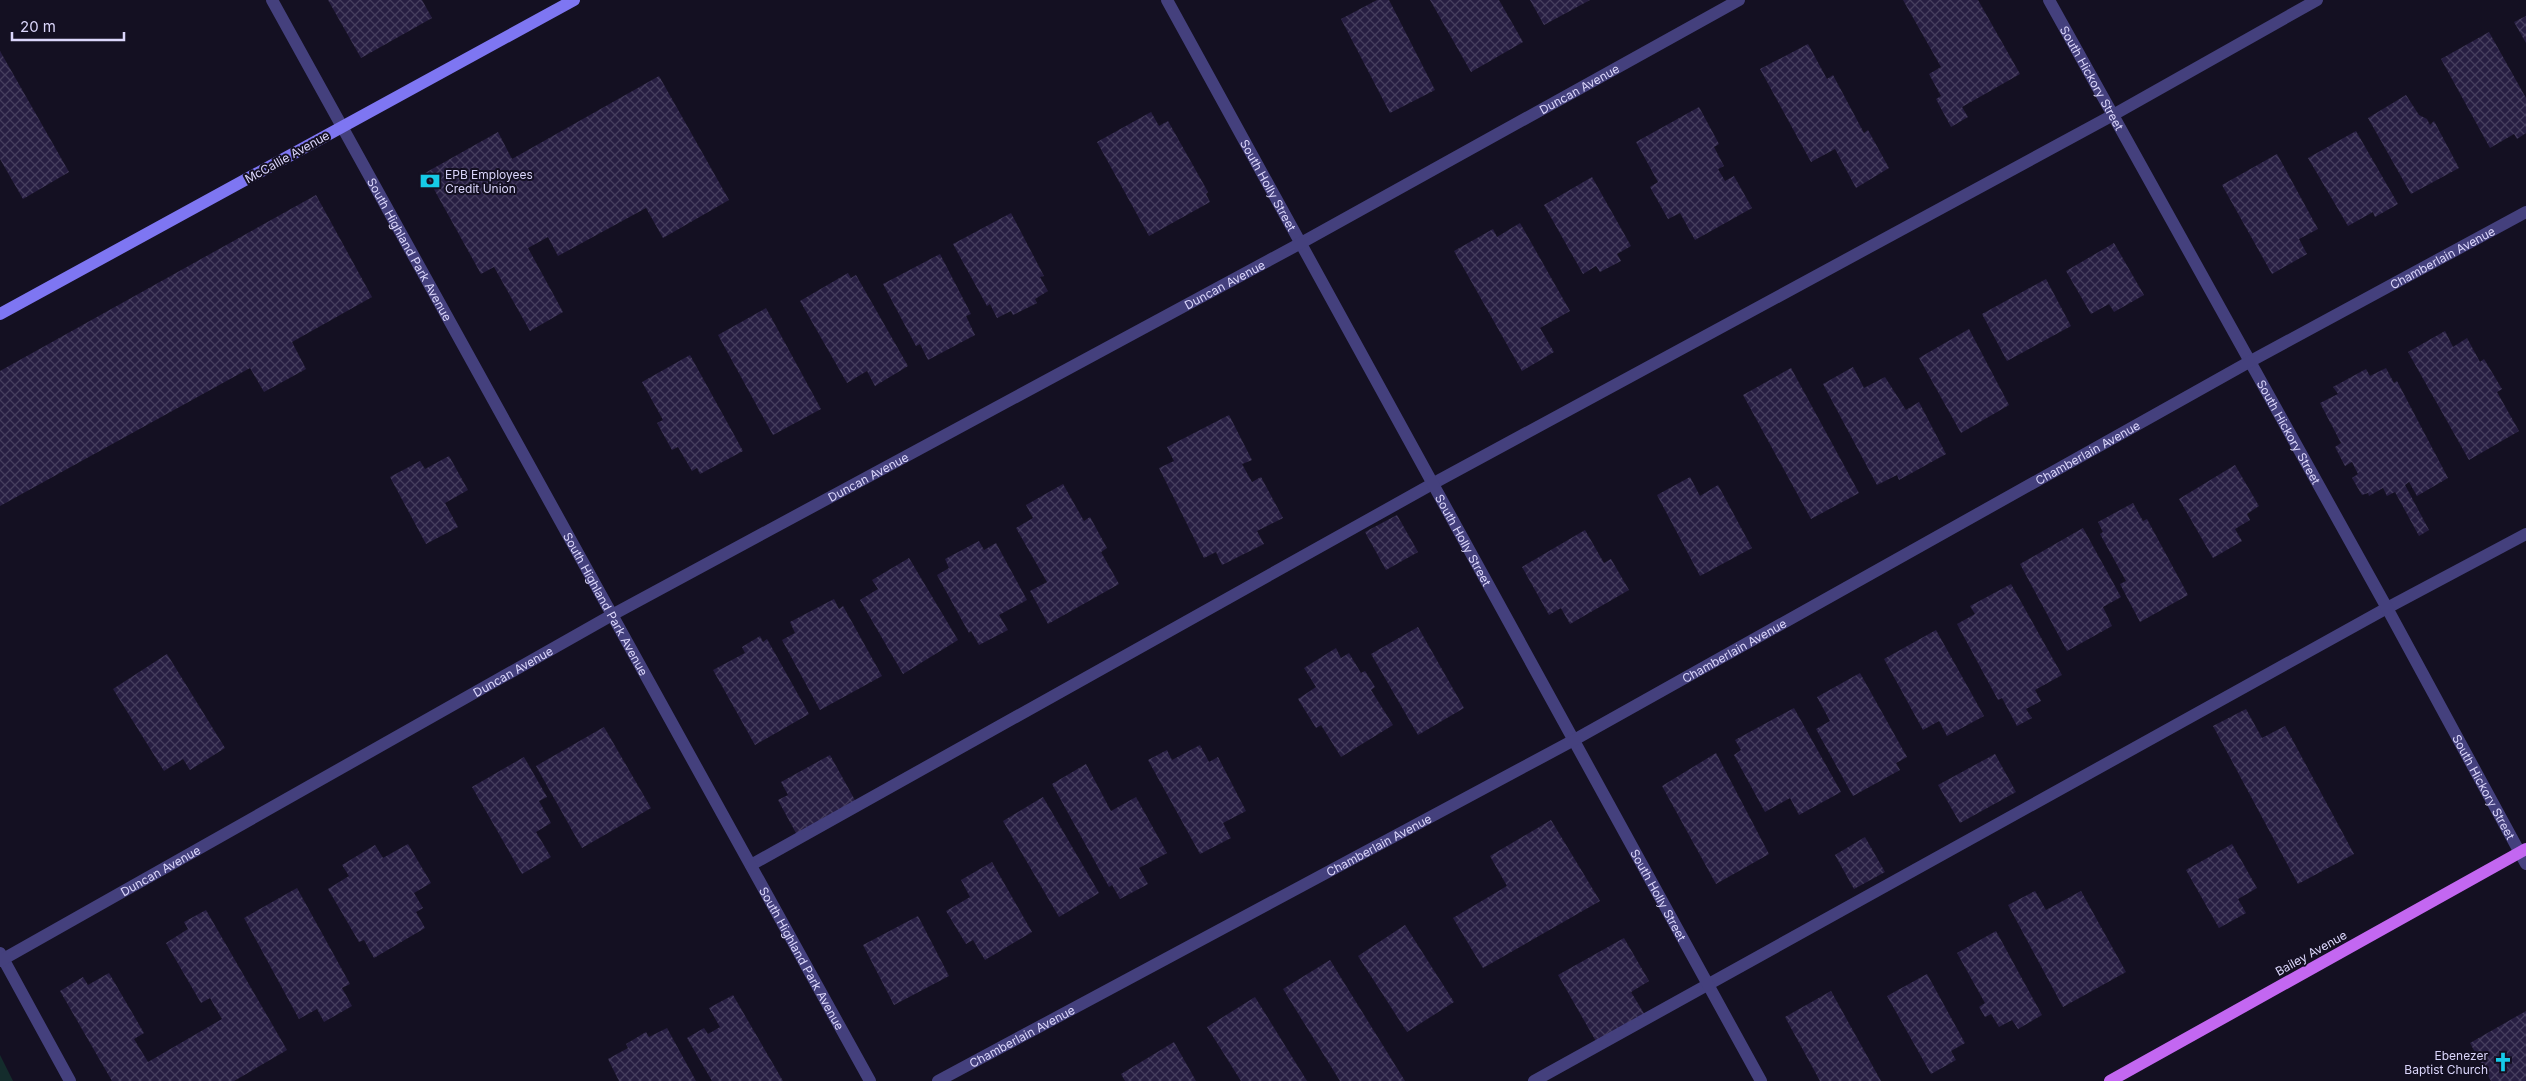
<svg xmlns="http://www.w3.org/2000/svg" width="2526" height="1081" font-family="Inter,sans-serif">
<defs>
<pattern id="building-cross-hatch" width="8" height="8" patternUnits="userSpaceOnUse" patternTransform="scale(1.25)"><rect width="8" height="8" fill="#271e42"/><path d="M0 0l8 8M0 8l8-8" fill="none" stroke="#463e5e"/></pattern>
</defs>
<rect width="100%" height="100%" fill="#141022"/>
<!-- green -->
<path fill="#142c2c" d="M0,1055L13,1081H0Z"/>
<!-- building -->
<g fill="url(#building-cross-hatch)">
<path d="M328,0H422L432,18L361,58Z"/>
<path d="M1377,0H1389L1435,90L1390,113L1341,19Z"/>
<path d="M1430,0H1499L1523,42L1471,72Z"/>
<path d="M1530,0H1590L1544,25Z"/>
<path d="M1903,0H1978L2020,74L1962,107L1968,117L1951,127L1936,99L1941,96L1929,74L1941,67Z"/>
<path d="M2526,16V43L2514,22Z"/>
<path d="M2489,32L2526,98V133L2517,139L2514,134L2490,148L2441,59Z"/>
<path d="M1808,44L1827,79L1833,75L1864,133L1868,130L1889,168L1856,188L1835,149L1811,162L1760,69Z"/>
<path d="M0,51L69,172L23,199L0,159Z"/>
<path d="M659,76L729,200L663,238L646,208L558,256L548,237L528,248L563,312L530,331L494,267L481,274L425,173L498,132L512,159Z"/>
<path d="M2406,95L2419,115L2427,119L2430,125L2434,121L2459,168L2411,194L2368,118Z"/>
<path d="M1699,107L1719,144L1714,147L1724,166L1718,169L1725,181L1734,176L1752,208L1695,240L1680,213L1668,219L1650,187L1658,182L1636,142Z"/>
<path d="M1151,112L1159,126L1168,121L1208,192L1206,194L1210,202L1149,236L1097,142Z"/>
<path d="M2356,131L2398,204L2375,217L2373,212L2348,226L2308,158Z"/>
<path d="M2277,154L2318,229L2299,239L2307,254L2272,274L2222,185Z"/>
<path d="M1592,177L1631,246L1617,254L1621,261L1600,272L1596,266L1583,274L1544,205Z"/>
<path d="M316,195L372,297L292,342L306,369L264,392L250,368L0,506V371Z"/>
<path d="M1011,213L1044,276L1040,277L1048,291L1035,299L1037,303L1013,315L1011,311L997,318L990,304L987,306L953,244Z"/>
<path d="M1520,223L1570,311L1540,328L1554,352L1522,371L1454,251L1493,229L1497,237Z"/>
<path d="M2114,243L2144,295L2114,312L2109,304L2091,314L2066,271Z"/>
<path d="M940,254L971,314L966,316L975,335L928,360L920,344L916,346L883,284Z"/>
<path d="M848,273L851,278L856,275L908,366L875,386L867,371L847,383L800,301Z"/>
<path d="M2046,279L2071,326L2007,361L1982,314Z"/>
<path d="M766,308L821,409L773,435L718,335Z"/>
<path d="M1969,329L2009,405L1961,433L1919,358Z"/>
<path d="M2445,331L2453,347L2467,338L2480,362L2484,359L2502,389L2497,392L2519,431L2469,460L2408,352Z"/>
<path d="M690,355L743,451L700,474L697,468L692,471L678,447L672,450L657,423L663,420L642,382Z"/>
<path d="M1853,367L1864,388L1885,377L1906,410L1919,402L1946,454L1899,480L1897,475L1877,485L1823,384Z"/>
<path d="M1791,368L1859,493L1811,519L1743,395Z"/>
<path d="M2386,368L2394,383L2397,381L2448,478L2417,496L2409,482L2405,485L2429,530L2419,536L2395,492L2387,496L2383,488L2369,496L2368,493L2362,495L2352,478L2358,474L2352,462L2345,466L2335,447L2341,443L2320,403L2338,394L2333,387L2366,369L2370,376Z"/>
<path d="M1229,415L1252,460L1242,464L1252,482L1261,477L1283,518L1257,531L1264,544L1222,565L1216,552L1204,558L1159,468L1174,461L1167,447Z"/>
<path d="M449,456L468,490L445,503L458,527L426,544L390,477L420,461L425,469Z"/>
<path d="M2235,465L2259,506L2247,514L2250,520L2235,529L2242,541L2213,558L2179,499Z"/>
<path d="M1690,477L1700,496L1718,485L1752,548L1700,576L1657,495Z"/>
<path d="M1063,484L1084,521L1090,517L1107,548L1101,552L1119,584L1048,624L1030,591L1047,582L1016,528L1033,518L1026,505Z"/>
<path d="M2133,503L2143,521L2147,519L2188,595L2140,622L2120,584L2126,581L2100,534L2103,532L2098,522Z"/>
<path d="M1397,515L1418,552L1386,570L1365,532Z"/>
<path d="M2083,528L2121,597L2103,607L2112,626L2067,651L2020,564Z"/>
<path d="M1585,530L1604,563L1611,559L1629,590L1570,624L1561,608L1549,615L1522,567Z"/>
<path d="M979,541L984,550L996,543L1027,600L999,615L1008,630L979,645L971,631L969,633L937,575L949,568L945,559Z"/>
<path d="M909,558L958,640L903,674L860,600L878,589L872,580Z"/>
<path d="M2011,584L2062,675L2035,690L2041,701L2026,709L2032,718L2017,726L2002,698L1998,700L1957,624L1975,614L1970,606Z"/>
<path d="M834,599L839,609L843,606L882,676L820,710L782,640L795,633L790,622Z"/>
<path d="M1418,627L1464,708L1418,735L1371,654Z"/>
<path d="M1936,630L1984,716L1947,736L1939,721L1923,730L1884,659Z"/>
<path d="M760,636L763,642L767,639L809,714L755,745L713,670L745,653L742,647Z"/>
<path d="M1336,648L1341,658L1349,653L1361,673L1365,671L1375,687L1371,690L1393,725L1341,757L1321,725L1316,728L1298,699L1316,687L1304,668Z"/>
<path d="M167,654L225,748L190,770L183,759L164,771L113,689Z"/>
<path d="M1860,673L1907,757L1896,763L1900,770L1853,796L1816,729L1830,721L1817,697Z"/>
<path d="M1794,708L1841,792L1799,815L1790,798L1765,812L1734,755L1741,750L1735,740Z"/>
<path d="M2246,709L2262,738L2285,726L2354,854L2298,884L2213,726Z"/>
<path d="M604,727L651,808L582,848L536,766Z"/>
<path d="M1200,745L1209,762L1218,757L1246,811L1223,823L1231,838L1200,854L1148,760L1167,750L1172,760Z"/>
<path d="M1716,753L1769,854L1716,884L1662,786Z"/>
<path d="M1995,754L2016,792L1960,823L1938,785Z"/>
<path d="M830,755L856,802L797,835L778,800L788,795L781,782Z"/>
<path d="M524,757L547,797L539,801L551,823L536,832L551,857L522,874L472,787Z"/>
<path d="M1086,764L1111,811L1136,797L1167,853L1139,868L1148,884L1120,899L1112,885L1109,887L1052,784Z"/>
<path d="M1043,797L1099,893L1059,917L1003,821Z"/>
<path d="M1551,820L1600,901L1483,968L1453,918L1507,886L1490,856Z"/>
<path d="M1865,837L1885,872L1854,889L1835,855Z"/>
<path d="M408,844L431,883L414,893L423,908L416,912L425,928L374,958L364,940L359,942L328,889L349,876L342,865L375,845L383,858Z"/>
<path d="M2232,844L2257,888L2238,899L2246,913L2219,928L2186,870Z"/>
<path d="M992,862L1032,932L985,960L973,940L966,944L946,911L970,897L961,880Z"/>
<path d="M297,888L350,984L342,988L352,1006L324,1022L317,1009L299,1019L244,918Z"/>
<path d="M2035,891L2046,910L2081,891L2126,972L2063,1007L2008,905Z"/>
<path d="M206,910L287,1050L234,1081H112L60,991L83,977L88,985L109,973L144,1033L134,1039L148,1062L222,1019L210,998L201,1003L166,943L188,929L184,922Z"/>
<path d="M918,916L949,976L894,1005L863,945Z"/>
<path d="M1405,925L1454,1002L1407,1032L1358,956Z"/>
<path d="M1996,931L2042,1015L2018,1029L2012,1020L1999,1027L1991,1014L1985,1017L1979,1007L1985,1003L1957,953Z"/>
<path d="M1624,938L1649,981L1631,992L1645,1015L1597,1043L1558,975Z"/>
<path d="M1330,960L1405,1081H1340L1283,989Z"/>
<path d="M1927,974L1965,1043L1951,1051L1956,1060L1931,1074L1887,996Z"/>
<path d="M1831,991L1881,1081H1820L1785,1017Z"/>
<path d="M733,995L783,1081H712L687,1038L704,1028L708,1034L720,1027L709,1008Z"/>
<path d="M1255,997L1307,1081H1241L1207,1027Z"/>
<path d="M2526,1011V1081H2491L2470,1043Z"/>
<path d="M667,1028L696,1081H619L608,1059L628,1048L626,1044L646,1032L649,1037Z"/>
<path d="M1174,1042L1196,1081H1125L1121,1074Z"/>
</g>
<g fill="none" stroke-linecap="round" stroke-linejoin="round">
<!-- lane -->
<g stroke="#44407d" stroke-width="12">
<path d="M751,865L1434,483L2113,115L2317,0"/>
<path d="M1534,1081L2387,608L2526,534"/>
</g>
<!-- street -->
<g stroke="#44407d" stroke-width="12">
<path id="s1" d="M272,0L870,1081"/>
<path id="s2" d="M1167,0L1761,1081"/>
<path id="s3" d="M2049,0L2387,608L2526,864"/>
<path d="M0,953L70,1081"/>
<path id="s4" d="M0,961L612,615L1301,243L1739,0"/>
<path id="s5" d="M938,1081L1574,740L2249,362L2526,212"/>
</g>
<!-- secondary -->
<path stroke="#7e76f2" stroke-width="12" d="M0,314L574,0"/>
<!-- primary -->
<path stroke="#c367f1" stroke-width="12" d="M2110,1081L2526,849"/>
</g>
<!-- icons -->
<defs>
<symbol id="bank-bare" viewBox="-9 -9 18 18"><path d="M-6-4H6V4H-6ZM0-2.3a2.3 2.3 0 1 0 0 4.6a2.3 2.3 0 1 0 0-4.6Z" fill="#16cae7" stroke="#141022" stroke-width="2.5" paint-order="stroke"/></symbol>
<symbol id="church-bare" viewBox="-9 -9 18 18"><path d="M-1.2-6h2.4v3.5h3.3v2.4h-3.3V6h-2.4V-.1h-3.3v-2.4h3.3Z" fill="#16cae7" stroke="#141022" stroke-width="2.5" paint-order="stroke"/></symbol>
</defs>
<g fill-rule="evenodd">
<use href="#bank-bare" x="416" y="167" width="28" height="28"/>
<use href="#church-bare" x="2489" y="1048" width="28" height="28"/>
</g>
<g text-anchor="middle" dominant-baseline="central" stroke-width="4" stroke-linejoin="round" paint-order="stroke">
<!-- street labels -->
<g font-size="12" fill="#dbd6fb" stroke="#141022">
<text stroke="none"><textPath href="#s3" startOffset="89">South Hickory Street</textPath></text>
<text stroke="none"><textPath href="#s4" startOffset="1804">Duncan Avenue</textPath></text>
<text transform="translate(287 157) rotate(-29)">McCallie Avenue</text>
<text stroke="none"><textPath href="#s2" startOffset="211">South Holly Street</textPath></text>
<text stroke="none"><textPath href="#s1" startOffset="285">South Highland Park Avenue</textPath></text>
<text stroke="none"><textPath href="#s5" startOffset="1715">Chamberlain Avenue</textPath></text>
<text stroke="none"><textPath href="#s4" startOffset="1399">Duncan Avenue</textPath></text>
<text stroke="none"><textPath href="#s3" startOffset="494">South Hickory Street</textPath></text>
<text stroke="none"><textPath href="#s5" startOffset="1310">Chamberlain Avenue</textPath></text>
<text stroke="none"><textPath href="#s4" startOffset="994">Duncan Avenue</textPath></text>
<text stroke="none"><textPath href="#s2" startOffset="616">South Holly Street</textPath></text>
<text stroke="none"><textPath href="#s1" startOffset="690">South Highland Park Avenue</textPath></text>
<text stroke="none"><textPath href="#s5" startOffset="905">Chamberlain Avenue</textPath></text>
<text stroke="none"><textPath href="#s4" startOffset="589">Duncan Avenue</textPath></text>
<text stroke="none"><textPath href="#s3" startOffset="899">South Hickory Street</textPath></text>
<text stroke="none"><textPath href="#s5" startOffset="500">Chamberlain Avenue</textPath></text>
<text stroke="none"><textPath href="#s4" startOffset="184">Duncan Avenue</textPath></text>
<text stroke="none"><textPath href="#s2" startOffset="1021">South Holly Street</textPath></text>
<text transform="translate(2311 953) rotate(-29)">Bailey Avenue</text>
<text stroke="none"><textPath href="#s1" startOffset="1095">South Highland Park Avenue</textPath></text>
<text stroke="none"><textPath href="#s5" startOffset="95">Chamberlain Avenue</textPath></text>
</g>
<!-- poi labels -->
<g font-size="12" fill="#dbd6fb" stroke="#141022" text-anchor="start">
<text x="445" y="174">EPB Employees<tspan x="445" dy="14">Credit Union</tspan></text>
<text x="2488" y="1055" text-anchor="end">Ebenezer<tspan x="2488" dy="14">Baptist Church</tspan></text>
</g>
</g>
<!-- scale -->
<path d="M12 32v8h112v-8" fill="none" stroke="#dbd6fb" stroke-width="2.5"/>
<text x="20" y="32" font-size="15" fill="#dbd6fb" stroke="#141022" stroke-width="4" paint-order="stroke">20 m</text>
</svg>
